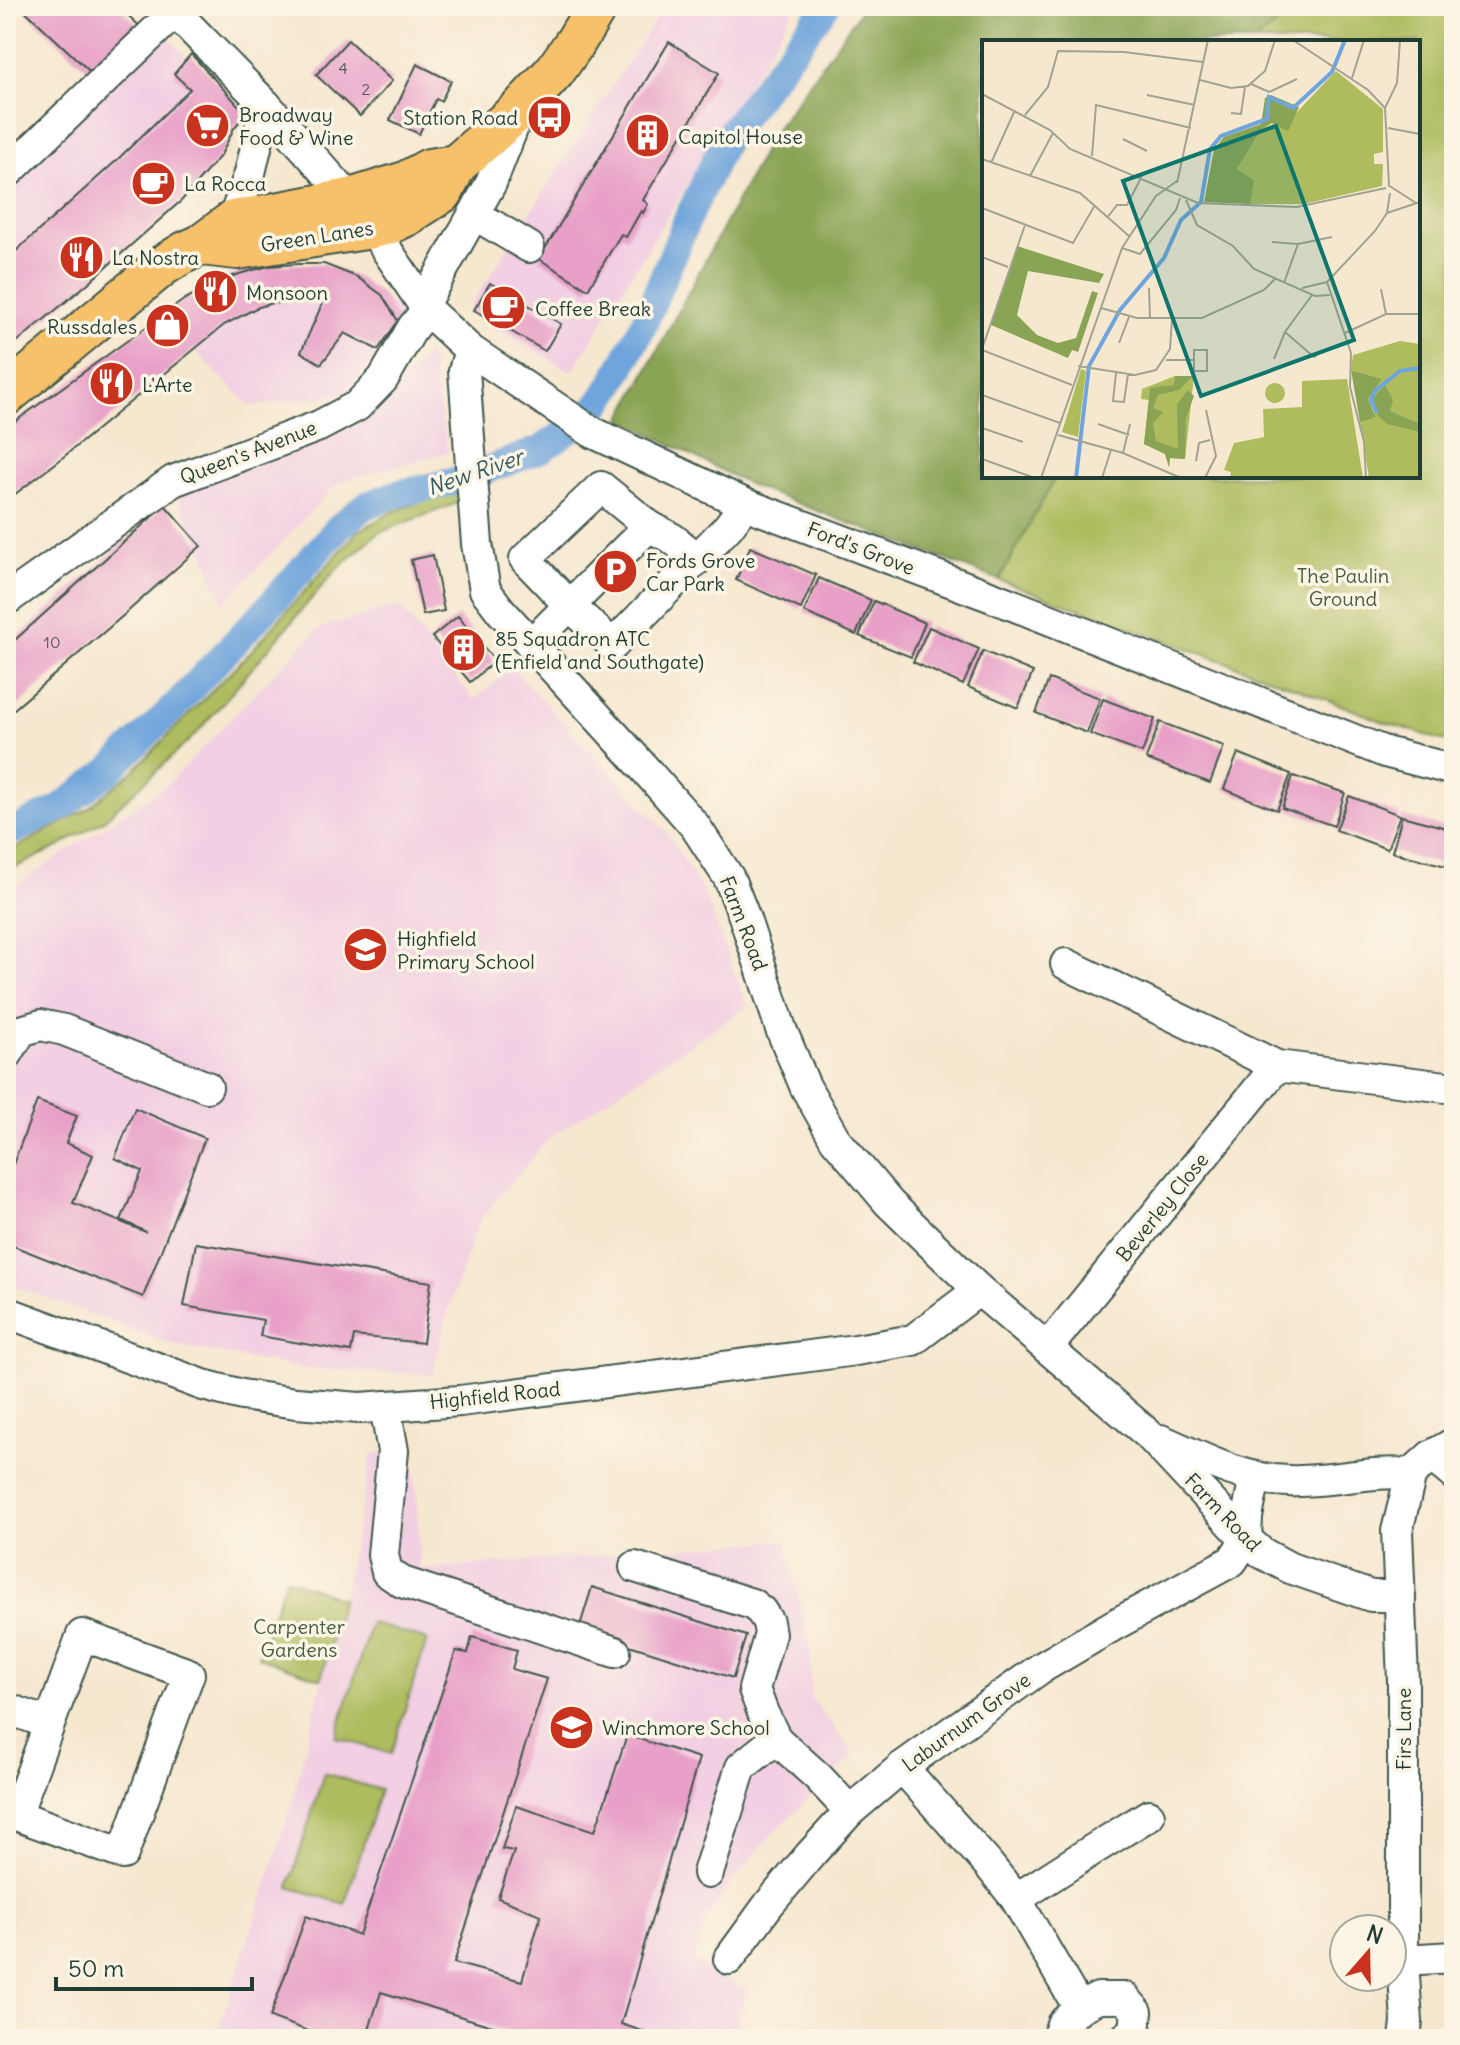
<svg xmlns="http://www.w3.org/2000/svg" width="1460" height="2045" font-family="Delius,sans-serif">
<rect width="100%" height="100%" fill="#fcf5e5"/>
<filter id="ink" filterUnits="userSpaceOnUse"><feTurbulence type="fractalNoise" baseFrequency=".0125" numOctaves="2"/><feDisplacementMap in="SourceGraphic" scale="16" xChannelSelector="R" yChannelSelector="G"/><feConvolveMatrix kernelMatrix="1 2 1 2 8 2 1 2 1" color-interpolation-filters="sRGB"/></filter>
<filter id="wash" filterUnits="userSpaceOnUse"><feTurbulence type="fractalNoise" baseFrequency=".006" numOctaves="4" result="noise"/><feDisplacementMap in="SourceGraphic" scale="32" xChannelSelector="R" yChannelSelector="G"/><feGaussianBlur stdDeviation="1.8" result="paint"/><feColorMatrix in="noise" values="0 0 0 0 0 0 0 0 0 0 0 0 0 0 0 0 0 1.4 0 .05"/><feComposite in="paint" operator="in"/></filter>
<g filter="url(#wash)">
<rect width="100%" height="100%" fill="#f6e7cf"/>
<!-- built -->
<g fill="#f2cfe2">
<path d="M664,6H796L572,372L467,311Z"/>
<path d="M166,35L243,116L234,128L221,155L204,180L86,285L6,351V149L19,162Z"/>
<path d="M297,264H324L361,279L411,320L344,394L250,406L159,314L232,273L269,266Z"/>
<path d="M429,351L448,452L339,482L223,605L201,546L177,497L362,422Z"/>
<path d="M399,606L474,700L512,668L668,834L703,892L748,1006L548,1139L479,1221L449,1308L432,1375L300,1368L174,1345L6,1283V892L166,786L318,629Z"/>
<path d="M412,1448L416,1484L420,1570L785,1540L811,1651V1698L855,1755L771,1835L729,1886L706,1919L694,1961L747,1990L733,2039H215L265,1890L292,1802L342,1599L372,1453Z"/>
</g>
<!-- green -->
<g fill="#aebc5e" stroke="#667c49" stroke-width="2">
<path d="M1300,6H1454V744L1384,722L1297,688L999,580L1056,476H1418V42H1254Z"/>
<path d="M459,488L463,501L378,533L334,572L197,733L104,820L58,847L6,872V853L87,809L132,772L253,649L357,532L392,512Z"/>
<path d="M286,1578L342,1599L321,1679L258,1657Z"/>
<path d="M371,1623L427,1640L391,1754L336,1737Z"/>
<path d="M324,1773L380,1790L345,1904L289,1887Z"/>
</g>
<!-- forest -->
<path fill="#8aa455" stroke="#547044" stroke-width="2" d="M864,6H1300L1254,42H984V476H1056L999,580L752,486L621,419L772,135Z"/>
<g fill="none" stroke-linecap="round" stroke-linejoin="round">
<!-- canal -->
<path stroke="#6fa4dc" stroke-width="28" d="M6,834L60,808L109,771L173,708L273,602L339,527L367,505L396,494L457,481L542,449L591,415L612,385L642,328L687,220L726,138L826,6"/>
</g>
<g id="blocks">
<!-- building -->
<g fill="#e8a0c8">
<path d="M20,6H118L146,32L99,80Z"/>
<path d="M348,40L392,81L360,116L316,75Z"/>
<path d="M669,42L719,73L643,200L648,204L643,213L641,211L626,237L621,234L588,289L539,259Z"/>
<path d="M191,54L242,109L239,122L234,128L221,155L182,200L86,285L6,351V260L116,161L190,89L174,74Z"/>
<path d="M417,64L451,81L441,101L436,99L419,134L390,120Z"/>
<path d="M297,264H324L357,277L382,295L398,321L378,350L345,333L321,364L301,352L323,302L296,301L272,303L256,308L224,325L56,463L6,501V428L185,299L223,279L246,272L269,266Z"/>
<path d="M490,283L561,324L545,351L474,310Z"/>
<path d="M165,505L201,546L125,614L6,716V648Z"/>
<path d="M750,547L816,575L801,609L736,580Z"/>
<path d="M433,555L444,611L423,615L411,560Z"/>
<path d="M819,578L871,600L856,635L804,612Z"/>
<path d="M874,601L925,623L911,657L859,636Z"/>
<path d="M458,616L495,661L470,682L432,637Z"/>
<path d="M929,627L979,649L963,685L913,662Z"/>
<path d="M983,651L1033,672L1018,708L968,687Z"/>
<path d="M1049,679L1100,698L1087,733L1036,713Z"/>
<path d="M1103,699L1155,719L1142,753L1090,734Z"/>
<path d="M1160,722L1224,746L1210,783L1146,759Z"/>
<path d="M1238,753L1291,774L1277,810L1224,789Z"/>
<path d="M1293,776L1345,793L1334,826L1282,808Z"/>
<path d="M1349,796L1400,815L1387,849L1336,830Z"/>
<path d="M1402,816L1454,830L1446,866L1392,852Z"/>
<path d="M37,1101L77,1116L66,1143L93,1155L73,1203L146,1232L121,1220L142,1171L115,1158L135,1108L205,1138L143,1297L6,1243V1183Z"/>
<path d="M196,1243L431,1282L423,1343L354,1336L351,1352L260,1336L263,1320L184,1306Z"/>
<path d="M592,1587L746,1636L733,1678L579,1629Z"/>
<path d="M472,1637L517,1650L512,1669L547,1679L454,1963L522,1981L541,1915L498,1898L514,1851L502,1849L516,1806L595,1831L627,1735L699,1758L621,2024L666,2039H534L381,1992L366,2039H308L311,2032L270,2017L306,1916L359,1935L456,1651L468,1653Z"/>
</g>
</g>
</g>
<g filter="url(#ink)">
<use href="#blocks" fill-opacity="0" stroke="#3f564b" stroke-width="2"/>
<g fill="none" stroke-linecap="round" stroke-linejoin="round">
<defs>
<g id="minor">
<path d="M169,6L266,105L350,199L372,228L427,310L470,350L592,432L745,504L995,598L1385,752L1454,770"/>
<path d="M6,174L175,12"/>
<path d="M474,214L529,247"/>
<path d="M233,221L250,173L266,105"/>
<path d="M423,305L491,183L518,114"/>
<path d="M470,350L464,371L477,544L485,590L501,611L627,749L695,826L729,878L744,916L781,1029L805,1086L835,1139L889,1203L951,1263L979,1290L1148,1434L1246,1539L1262,1553L1290,1568L1371,1596H1400"/>
<path d="M649,526L601,487L525,559L570,606L613,645L728,527L745,504"/>
<path d="M6,600L173,481L319,426L357,406L383,379L413,327L427,310"/>
<path d="M531,644L649,526L673,539L698,559"/>
<path d="M1066,964L1277,1066L1454,1088"/>
<path d="M6,1056L21,1031L41,1025L64,1030L207,1087"/>
<path d="M6,1312L203,1385L242,1395L296,1403L360,1408L460,1401L856,1350L913,1340L979,1290"/>
<path d="M1047,1348L1277,1066"/>
<path d="M385,1406L393,1451L383,1555L387,1572L402,1582L615,1652"/>
<path d="M1161,1440C1202,1458 1242,1480 1288,1481C1330,1483 1369,1470 1411,1474"/>
<path d="M1431,1456L1454,1475"/>
<path d="M635,1567L752,1604L761,1611L768,1622L770,1634L754,1689L763,1713L776,1739L818,1777L850,1811"/>
<path d="M82,1635L189,1674L123,1854L16,1815Z"/>
<path d="M6,1708L48,1723"/>
<path d="M902,1767L988,1864L1016,1899L1079,2008"/>
<path d="M708,1873L741,1767L776,1739"/>
<path d="M1016,1899L1094,1849L1149,1815"/>
<path d="M729,1959L769,1904L810,1855L850,1811L902,1767L1041,1668L1114,1625L1232,1561L1246,1539L1247,1517L1255,1477"/>
<path d="M1403,1960L1454,1957"/>
<path d="M1057,2039L1062,2024L1079,2008L1098,1998H1125L1137,2012L1135,2030L1124,2039"/>
<path d="M1405,2039L1407,2022L1403,1960V1681L1397,1531L1411,1474L1431,1456L1454,1443"/>
</g>
<g id="major">
<path d="M201,245L237,249L372,228L389,224L406,216L443,192L456,165L520,109L555,71L576,41L597,6"/>
<path d="M6,395L162,266L185,252L201,245L233,221L350,199L405,182L429,169L456,165"/>
</g>
</defs>
<!-- minor casing -->
<use href="#minor" stroke="#3f564b" stroke-width="34"/>
<!-- major casing -->
<use href="#major" stroke="#3f564b" stroke-width="44"/>
<!-- minor -->
<use href="#minor" stroke="#fff" stroke-width="30"/>
<!-- major -->
<use href="#major" stroke="#f6c16b" stroke-width="40"/>
</g>
</g>
<!-- icons -->
<defs>
<symbol id="bus-disc" viewBox="-11 -11 22 22"><circle r="9.5" fill="#c8321e" stroke="#fcf5e5"/><path d="M-5-6H5V4H4V6H2V4H-2V6H-4V4H-5ZM-3.5-4V0h7V-4ZM-3.5 1.2v1.5H-2V1.2ZM2 1.2v1.5H3.5V1.2Z" fill="#fff"/></symbol>
<symbol id="supermarket-disc" viewBox="-11 -11 22 22"><circle r="9.5" fill="#c8321e" stroke="#fcf5e5"/><path d="M-6-5.5h2.5l.6 2H6L4.5 2H-2.5L-4.4-4H-6ZM-1.5 3.2a1.3 1.3 0 1 0 .1 0ZM3 3.2a1.3 1.3 0 1 0 .1 0Z" fill="#fff"/></symbol>
<symbol id="building-disc" viewBox="-11 -11 22 22"><circle r="9.5" fill="#c8321e" stroke="#fcf5e5"/><path d="M-4-6H4V6H1V3H-1V6H-4ZM-2.5-4.3h1.7v1.8h-1.7ZM.8-4.3h1.7v1.8H.8ZM-2.5-1h1.7V.8h-1.7ZM.8-1h1.7V.8H.8Z" fill="#fff"/></symbol>
<symbol id="cafe-disc" viewBox="-11 -11 22 22"><circle r="9.5" fill="#c8321e" stroke="#fcf5e5"/><path d="M-5.5-4.5H6V0H3Q3 3.5 0 3.5H-2.5Q-5.5 3.5-5.5 0ZM3-3.2v2h1.7v-2ZM-6 4.5H4V6H-6Z" fill="#fff"/></symbol>
<symbol id="restaurant-disc" viewBox="-11 -11 22 22"><circle r="9.5" fill="#c8321e" stroke="#fcf5e5"/><path d="M-5-6h1v4h1v-4h1v4h1v-4h1v5L-1.5 .5V6h-2V.5L-5-1ZM5-6V6H3V1.5H1.5Q1.5-4 5-6Z" fill="#fff"/></symbol>
<symbol id="shop-disc" viewBox="-11 -11 22 22"><circle r="9.5" fill="#c8321e" stroke="#fcf5e5"/><path d="M-5-2.5h2.3a2.7 3.5 0 0 1 5.4 0H5L5.5 6h-11ZM-1.5-2.5h3a1.5 2.3 0 0 0-3 0Z" fill="#fff"/></symbol>
<symbol id="parking-disc" viewBox="-11 -11 22 22"><circle r="9.5" fill="#c8321e" stroke="#fcf5e5"/><path d="M-3.5-5.5H1a3.5 3.5 0 0 1 0 7H-1V5.5H-3.5ZM-1-3.4V-.6H.8a1.4 1.4 0 0 0 0-2.8Z" fill="#fff"/></symbol>
<symbol id="school-disc" viewBox="-11 -11 22 22"><circle r="9.5" fill="#c8321e" stroke="#fcf5e5"/><path d="M0-5L7-2L0 1L-7-2ZM-4 1L0 2.5L4 1V4Q0 6-4 4Z" fill="#fff"/></symbol>
</defs>
<g fill-rule="evenodd">
<use href="#bus-disc" x="524" y="92" width="51" height="51"/>
<use href="#supermarket-disc" x="182" y="100" width="51" height="51"/>
<use href="#building-disc" x="622" y="110" width="51" height="51"/>
<use href="#cafe-disc" x="128" y="158" width="51" height="51"/>
<use href="#restaurant-disc" x="56" y="232" width="51" height="51"/>
<use href="#restaurant-disc" x="190" y="266" width="51" height="51"/>
<use href="#cafe-disc" x="478" y="282" width="51" height="51"/>
<use href="#shop-disc" x="142" y="300" width="51" height="51"/>
<use href="#restaurant-disc" x="86" y="358" width="51" height="51"/>
<use href="#parking-disc" x="590" y="546" width="51" height="51"/>
<use href="#building-disc" x="438" y="624" width="51" height="51"/>
<use href="#school-disc" x="340" y="924" width="51" height="51"/>
<use href="#school-disc" x="546" y="1702" width="51" height="51"/>
</g>
<g text-anchor="middle" dominant-baseline="central" stroke-width="7" stroke-linejoin="round" paint-order="stroke">
<!-- number labels -->
<g font-size="16" fill="#515659">
<text x="343" y="68">4</text>
<text x="366" y="89">2</text>
<text x="52" y="642">10</text>
</g>
<!-- poi labels -->
<g font-size="20" fill="#1f3d34" stroke="#fcf5e5" text-anchor="start">
<text x="239" y="114">Broadway<tspan x="239" dy="23">Food &amp; Wine</tspan></text>
<text x="518" y="117" text-anchor="end">Station Road</text>
<text x="678" y="136">Capitol House</text>
<text x="184" y="183">La Rocca</text>
<text x="112" y="257">La Nostra</text>
<text x="246" y="292">Monsoon</text>
<text x="535" y="308">Coffee Break</text>
<text x="137" y="326" text-anchor="end">Russdales</text>
<text x="142" y="384">L'Arte</text>
<text x="646" y="560">Fords Grove<tspan x="646" dy="23">Car Park</tspan></text>
<text x="495" y="638">85 Squadron ATC<tspan x="495" dy="23">(Enfield and Southgate)</tspan></text>
<text x="397" y="938">Highfield<tspan x="397" dy="23">Primary School</tspan></text>
<text x="602" y="1727">Winchmore School</text>
</g>
<!-- street labels -->
<g font-size="20" fill="#1f3d34" stroke="#fcf5e5">
<text transform="translate(317 236) rotate(-9)">Green Lanes</text>
<text transform="translate(248 452) rotate(-21)">Queen's Avenue</text>
<text transform="translate(861 548) rotate(21)">Ford's Grove</text>
<text transform="translate(744 923) rotate(69)">Farm Road</text>
<text transform="translate(1162 1207) rotate(-51)">Beverley Close</text>
<text transform="translate(495 1395) rotate(-6)">Highfield Road</text>
<text transform="translate(1223 1512) rotate(46)">Farm Road</text>
<text transform="translate(966 1722) rotate(-36)">Laburnum Grove</text>
<text transform="translate(1403 1729) rotate(-90)">Firs Lane</text>
</g>
<!-- park labels -->
<g font-size="20" fill="#435d3e" stroke="#fcf5e5">
<text x="1343" y="575">The Paulin<tspan x="1343" dy="23">Ground</tspan></text>
<text x="299" y="1626">Carpenter<tspan x="299" dy="23">Gardens</tspan></text>
</g>
<!-- water labels -->
<g font-size="22" font-style="italic" fill="#375c66" stroke="#fcf5e5">
<text transform="translate(475 472) rotate(-19)">New River</text>
</g>
</g>
<!-- overview -->
<g transform="translate(982 40)">
<rect width="438" height="438" fill="#f6e7cf"/>
<path d="M354,31L401,69V112L392,114V124H401L400,146L322,164H268L255,129L279,90L315,72ZM418,301L438,304V438H387L378,382L393,373L386,359L399,339L369,330L371,315ZM99,329L104,331L96,397L80,392ZM193,336H211V345L203,419L188,418L187,427L183,414L162,404L167,360L159,359L160,349ZM365,339L381,438H248L249,432L242,430L252,403L282,397L281,369L320,367V341ZM283 353a10 10 0 1 1 20 0a10 10 0 1 1-20 0Z" fill="#aebc5e"/>
<path d="M289,55L317,67L306,91L290,83L279,90L255,129L272,141L268,164L222,162L232,109L242,97L279,84L283,58ZM35,206L122,234L117,243L46,231L35,275L55,295L76,303L94,298L110,251L116,253L96,312L90,310L86,318L9,285ZM369,330L400,339L386,359L394,377L378,382ZM193,336H211L197,350L176,355L171,368L181,372L171,383L174,401L196,409L195,364L206,350L212,356L204,378L203,419L188,418L187,427L183,414L162,404L168,348L192,345ZM403,345L411,360L408,371L438,384V392L405,384L396,376L391,358Z" fill="#8aa455"/>
<path fill="none" stroke="#6fa4dc" stroke-width="4" d="M395,373L389,360L393,351L418,331L438,328M94,438L107,326L138,270L182,218L199,180L219,162L228,109L239,96L285,79L287,57L311,68L350,32L363,0"/>
<path fill="none" stroke="#a0a391" stroke-width="2" d="M311,0L386,50L403,68L407,145M370,38L382,0M218,40L249,48L266,46L283,31L293,0M269,44L287,52L315,39M0,54L68,90L88,109L216,163L315,167L404,148M165,55L213,65M403,68L415,43L418,0M249,73L259,74L263,47M43,75L66,47L76,11L142,12L221,22M406,88L438,94M141,99L165,111M110,116L114,65L209,88M0,119L98,153L147,196M9,123L33,70M48,136L71,93M195,143L226,0M406,145L434,163M204,160L215,185L251,206L272,229L333,256L348,255M0,168L91,203L113,165M405,173L438,162M125,178L135,165H145L160,136M290,202L316,204L350,197M140,208L158,214L194,170L198,158M0,217L26,227M345,242L369,313L368,347L382,402L384,438M302,243L316,204M167,248L168,278M320,248L345,242L393,191L405,173L408,153M399,249L404,274M119,268L155,278H220L282,250L293,239M303,292L332,317L336,314M363,293L404,274H438M137,303L147,277M0,309L43,185M0,310L90,345M212,310H225V331H212ZM292,319L303,292L330,255M184,320H212M96,326L153,335L174,330L188,309L190,279M134,333L131,361L142,362L146,334M0,355L78,383M116,384L147,395M0,388L41,402M76,395L141,413L199,438M141,413L148,384M0,419L53,438M214,421L217,403L228,400M59,438L140,208L174,156L195,141M120,438L129,410M223,438L234,416L224,370"/>
<path fill="#0f766e" fill-opacity="0.15" stroke="#0f766e" stroke-width="4" d="M294,86L372,300L219,356L141,141Z"/>
<rect width="438" height="438" fill="none" stroke="#1f3d34" stroke-width="4"/>
</g>
<!-- margin -->
<rect width="1460" height="2045" fill="none" stroke="#fcf5e5" stroke-width="32"/>
<!-- north arrow -->
<g transform="translate(1368 1953) rotate(20)"><circle r="38" fill="#fcf5e5" stroke="#a4ab9e" stroke-width="2"/>
<path d="M0-6L14 30L0 20L-14 30Z" fill="#c8321e"/>
<text y="-12" font-size="22" font-weight="bold" text-anchor="middle" fill="#1f3d34">N</text>
</g>
<!-- scale -->
<path d="M56 1977v12h196v-12" fill="none" stroke="#1f3d34" stroke-width="4"/>
<text x="68" y="1977" font-size="24" fill="#1f3d34" stroke="#fcf5e5" stroke-width="6" paint-order="stroke">50 m</text>
</svg>
